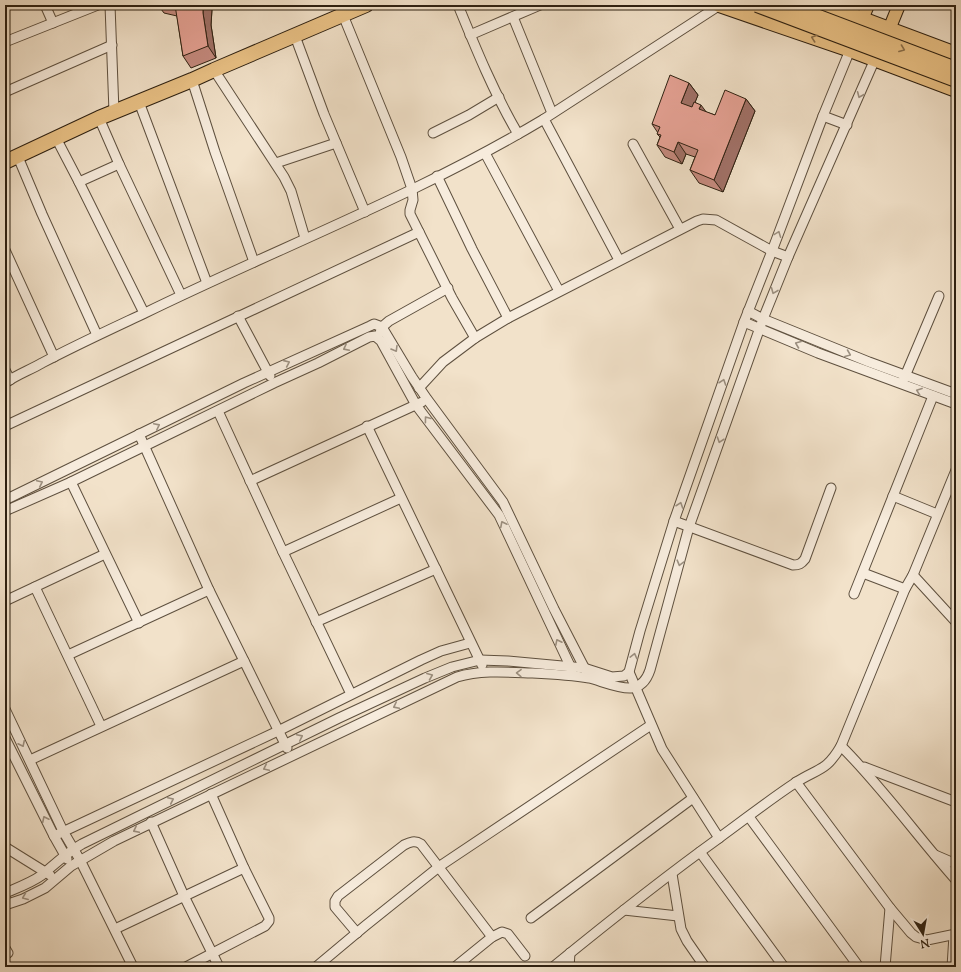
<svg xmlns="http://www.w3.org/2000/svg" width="961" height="972" font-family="'Sorts Mill Goudy',serif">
<rect width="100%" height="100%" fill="#f2e2ca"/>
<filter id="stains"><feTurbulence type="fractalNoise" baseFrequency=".005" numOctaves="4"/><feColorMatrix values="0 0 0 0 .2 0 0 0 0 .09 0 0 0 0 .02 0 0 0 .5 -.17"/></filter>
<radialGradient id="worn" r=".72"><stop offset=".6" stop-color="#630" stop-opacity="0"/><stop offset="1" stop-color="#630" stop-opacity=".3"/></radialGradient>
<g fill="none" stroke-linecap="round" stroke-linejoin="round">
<defs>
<g id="minor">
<path d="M45,5L53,23"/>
<path d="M110,5L114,112"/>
<path d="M458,5C476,49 494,93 518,134"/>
<path d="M343,15L401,157L412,189L413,200L410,210V214L452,298L475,338"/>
<path d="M513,17L552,113"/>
<path d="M470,35L540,5"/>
<path d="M295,36L324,114L365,212"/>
<path d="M5,42L98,5"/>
<path d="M214,70L284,177L291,191L305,238"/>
<path d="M192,80L215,152L254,262"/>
<path d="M5,92L112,45"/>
<path d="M139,102L207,283"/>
<path d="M823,116L847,125"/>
<path d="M99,118L119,164L181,295"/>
<path d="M433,133L469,115L499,97"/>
<path d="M56,138L79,182"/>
<path d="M633,144L680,229"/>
<path d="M485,153L559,291"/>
<path d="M18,157L42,214L97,335"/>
<path d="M276,163L336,143"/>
<path d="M119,164L79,182L144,313"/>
<path d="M437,176L472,249L508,318"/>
<path d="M5,250L54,357"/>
<path d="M619,260L544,119L720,5"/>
<path d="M748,311L763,319L869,362L956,394"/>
<path d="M238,316L270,376"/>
<path d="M744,322L818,353L956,404"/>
<path d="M380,333L382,327L389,321L448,288"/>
<path d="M5,370L10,380"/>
<path d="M903,381L939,296"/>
<path d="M5,383C16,375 30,370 42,363C76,345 111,329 145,313C278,248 417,195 544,119"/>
<path d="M419,388L443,362L475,338L508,318L697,221L703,219L716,220L772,251L788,257"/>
<path d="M218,411L283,552L351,694"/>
<path d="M5,426L419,232"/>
<path d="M367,426L482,665"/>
<path d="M139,434L209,590L287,748"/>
<path d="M250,481L422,402"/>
<path d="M71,482L139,623"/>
<path d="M893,496L937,514"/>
<path d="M5,500L244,383L370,326L374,324L382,327L412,377L427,399L503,502L554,609L586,671"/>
<path d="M5,511L71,482L274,383L318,363L369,337L375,336L381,341L416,405L499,515L572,670"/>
<path d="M674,521L793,565C799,565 801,564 805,559L831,488"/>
<path d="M283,552L401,498"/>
<path d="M863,573L905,589"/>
<path d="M913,575L956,622"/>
<path d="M35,587L101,726"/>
<path d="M854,594L933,396"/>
<path d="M5,601L105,554"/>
<path d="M316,622L436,569"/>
<path d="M68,655L209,590"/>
<path d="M629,672L662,749L719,838"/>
<path d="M5,709L63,831L80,860L133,967"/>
<path d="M5,738L54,836L67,859"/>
<path d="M841,746C883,788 917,836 956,880"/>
<path d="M30,760L244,661"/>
<path d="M864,767L956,802"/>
<path d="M796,782L890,908L911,933L916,937L927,940L956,934"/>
<path d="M749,817L859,967"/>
<path d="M151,822L184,896L219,967"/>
<path d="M54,836L278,731L421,660L441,651L470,643"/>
<path d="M5,847L50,875"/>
<path d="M700,852L784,967"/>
<path d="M935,855L956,864"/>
<path d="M672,874L681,929L687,941L705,967"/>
<path d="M5,893C17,888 31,883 42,875C55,864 66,853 82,844L339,718L425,678L452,667L480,660L508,661L584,668L612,677L624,676L629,672L640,631L674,521L744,322L772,251L823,116L850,50"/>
<path d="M5,905L23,899L45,888L71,866L114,841L457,677C481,670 506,672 531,673C550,674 570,675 589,678C601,681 620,689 631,688C641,687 647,679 650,670L689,527L763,319L788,257L875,59"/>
<path d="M624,910L678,916"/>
<path d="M531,918L693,798"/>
<path d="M115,929L244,868"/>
<path d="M357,933L335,907V901L338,896L404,845C410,842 415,840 421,844L492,937"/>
<path d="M5,948L8,953"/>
<path d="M186,967L265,926L269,921V918L244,868L211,794"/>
<path d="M316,967L365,926L440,866L651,725"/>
<path d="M455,967L492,937L502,932L508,934L525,956"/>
<path d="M553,967C607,923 662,879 719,838C744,820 769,800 795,783C818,768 826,772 841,746L905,589L913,575L956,470"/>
<path d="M569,967L570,953"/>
<path d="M885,967L890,908"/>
<path d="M952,967L954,935"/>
</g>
<g id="major">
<path d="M859,27L868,5"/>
<path d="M886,37L899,5"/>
</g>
<g id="highway">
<path d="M719,5L850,50L956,90"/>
<path d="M825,5L956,54"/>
<path d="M5,162L99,118L192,80L214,70L366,5"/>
</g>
</defs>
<!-- minor casing -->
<use href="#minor" stroke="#5e503f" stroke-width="11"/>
<!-- major casing -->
<use href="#major" stroke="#2d2011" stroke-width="14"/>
<!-- highway casing -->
<use href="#highway" stroke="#2d2011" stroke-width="16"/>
<!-- minor -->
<use href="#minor" stroke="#f7ecdd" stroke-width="9"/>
<!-- major -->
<use href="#major" stroke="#e9c185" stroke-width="12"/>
<!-- highway -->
<use href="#highway" stroke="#e9c185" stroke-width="14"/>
<defs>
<g id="highway-bridge">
<path d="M757,5L956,80"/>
<path d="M787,5L956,69"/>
</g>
</defs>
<!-- highway-bridge casing -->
<use href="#highway-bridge" stroke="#2d2011" stroke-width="16" stroke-linecap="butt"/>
<!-- highway-bridge -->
<use href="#highway-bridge" stroke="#e9c185" stroke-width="14"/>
</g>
<!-- wall -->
<g fill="#c68b80" stroke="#2d2011">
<path d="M158,5H213L212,9L211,25L216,58L191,68L183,56L177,16L164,13Z"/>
<path d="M689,83L698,95L695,102L706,112L715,115L746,99L755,111L723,192L699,183L690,170L695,157L686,154L682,164L665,157L657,145L660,137L657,134L658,133L652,124Z"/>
<path d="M5,136L8,144L5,145Z"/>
</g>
<!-- shaded-wall -->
<g fill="#a17168" stroke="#2d2011">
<path d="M203,5H213L212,9L211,25L216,58L208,46L203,13Z"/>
<path d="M689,83L698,95L690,115L681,103Z"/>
<path d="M746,99L755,111L723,192L714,180Z"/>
<path d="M701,105L710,117L699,109Z"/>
<path d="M678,142L686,154L682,164L674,152Z"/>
</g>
<!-- building -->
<g fill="#e6a295" stroke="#2d2011">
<path d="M175,5H203V13L208,46L183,56Z"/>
<path d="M670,75L689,83L681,103L692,107L694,102L701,105L699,109L715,115L725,90L746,99L714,180L690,170L698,150L678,142L674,152L657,145L661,135L657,134L660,127L652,124Z"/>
</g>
<!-- one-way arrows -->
<defs><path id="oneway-chevron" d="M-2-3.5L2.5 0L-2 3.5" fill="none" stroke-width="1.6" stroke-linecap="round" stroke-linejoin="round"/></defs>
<g stroke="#8b704b">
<use href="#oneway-chevron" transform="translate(814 38) rotate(-161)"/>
<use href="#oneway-chevron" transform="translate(902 49) rotate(21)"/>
</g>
<g stroke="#9c9081">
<use href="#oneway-chevron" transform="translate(860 95) rotate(113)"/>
<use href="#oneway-chevron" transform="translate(778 234) rotate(-69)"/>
<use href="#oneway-chevron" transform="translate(774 291) rotate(112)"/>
<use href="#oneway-chevron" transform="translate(798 344) rotate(-158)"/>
<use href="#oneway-chevron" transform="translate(346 348) rotate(153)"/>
<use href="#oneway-chevron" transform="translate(395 349) rotate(59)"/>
<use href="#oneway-chevron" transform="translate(848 354) rotate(22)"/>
<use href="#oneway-chevron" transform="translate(287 363) rotate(-24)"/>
<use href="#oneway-chevron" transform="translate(723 382) rotate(-71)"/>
<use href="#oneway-chevron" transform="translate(919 391) rotate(-160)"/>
<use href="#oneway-chevron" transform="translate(427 419) rotate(-127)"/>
<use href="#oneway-chevron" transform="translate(157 426) rotate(-26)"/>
<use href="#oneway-chevron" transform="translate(720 440) rotate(109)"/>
<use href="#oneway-chevron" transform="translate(40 483) rotate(-25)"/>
<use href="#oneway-chevron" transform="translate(680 505) rotate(-71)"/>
<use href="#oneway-chevron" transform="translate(503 524) rotate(-117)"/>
<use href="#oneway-chevron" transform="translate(680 563) rotate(105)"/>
<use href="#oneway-chevron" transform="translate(558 642) rotate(-116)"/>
<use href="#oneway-chevron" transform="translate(634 656) rotate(-76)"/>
<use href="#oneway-chevron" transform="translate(519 673) rotate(-179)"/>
<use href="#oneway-chevron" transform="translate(430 676) rotate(-22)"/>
<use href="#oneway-chevron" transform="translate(396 706) rotate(154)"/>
<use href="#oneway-chevron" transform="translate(300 737) rotate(-26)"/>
<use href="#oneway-chevron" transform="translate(22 744) rotate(64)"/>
<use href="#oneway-chevron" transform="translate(266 768) rotate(155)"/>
<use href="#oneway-chevron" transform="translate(171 800) rotate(-25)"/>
<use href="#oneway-chevron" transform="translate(45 819) rotate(-116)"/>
<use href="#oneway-chevron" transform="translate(136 830) rotate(154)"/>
<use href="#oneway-chevron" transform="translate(25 897) rotate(158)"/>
</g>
<!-- margin -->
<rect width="961" height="972" fill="none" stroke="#f2e2ca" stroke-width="20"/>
<rect x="6" y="6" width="949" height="960" fill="none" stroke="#2d2011" stroke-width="2"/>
<rect x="10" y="10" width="941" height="952" fill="none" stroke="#2d2011"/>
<!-- north arrow -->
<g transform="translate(923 934) rotate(169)" stroke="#f7ecdd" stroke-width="3" paint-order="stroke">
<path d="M0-3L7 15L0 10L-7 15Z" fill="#2d2011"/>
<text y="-6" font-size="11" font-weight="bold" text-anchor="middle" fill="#2d2011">N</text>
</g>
<rect width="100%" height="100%" filter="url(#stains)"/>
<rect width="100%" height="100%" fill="url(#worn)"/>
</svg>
